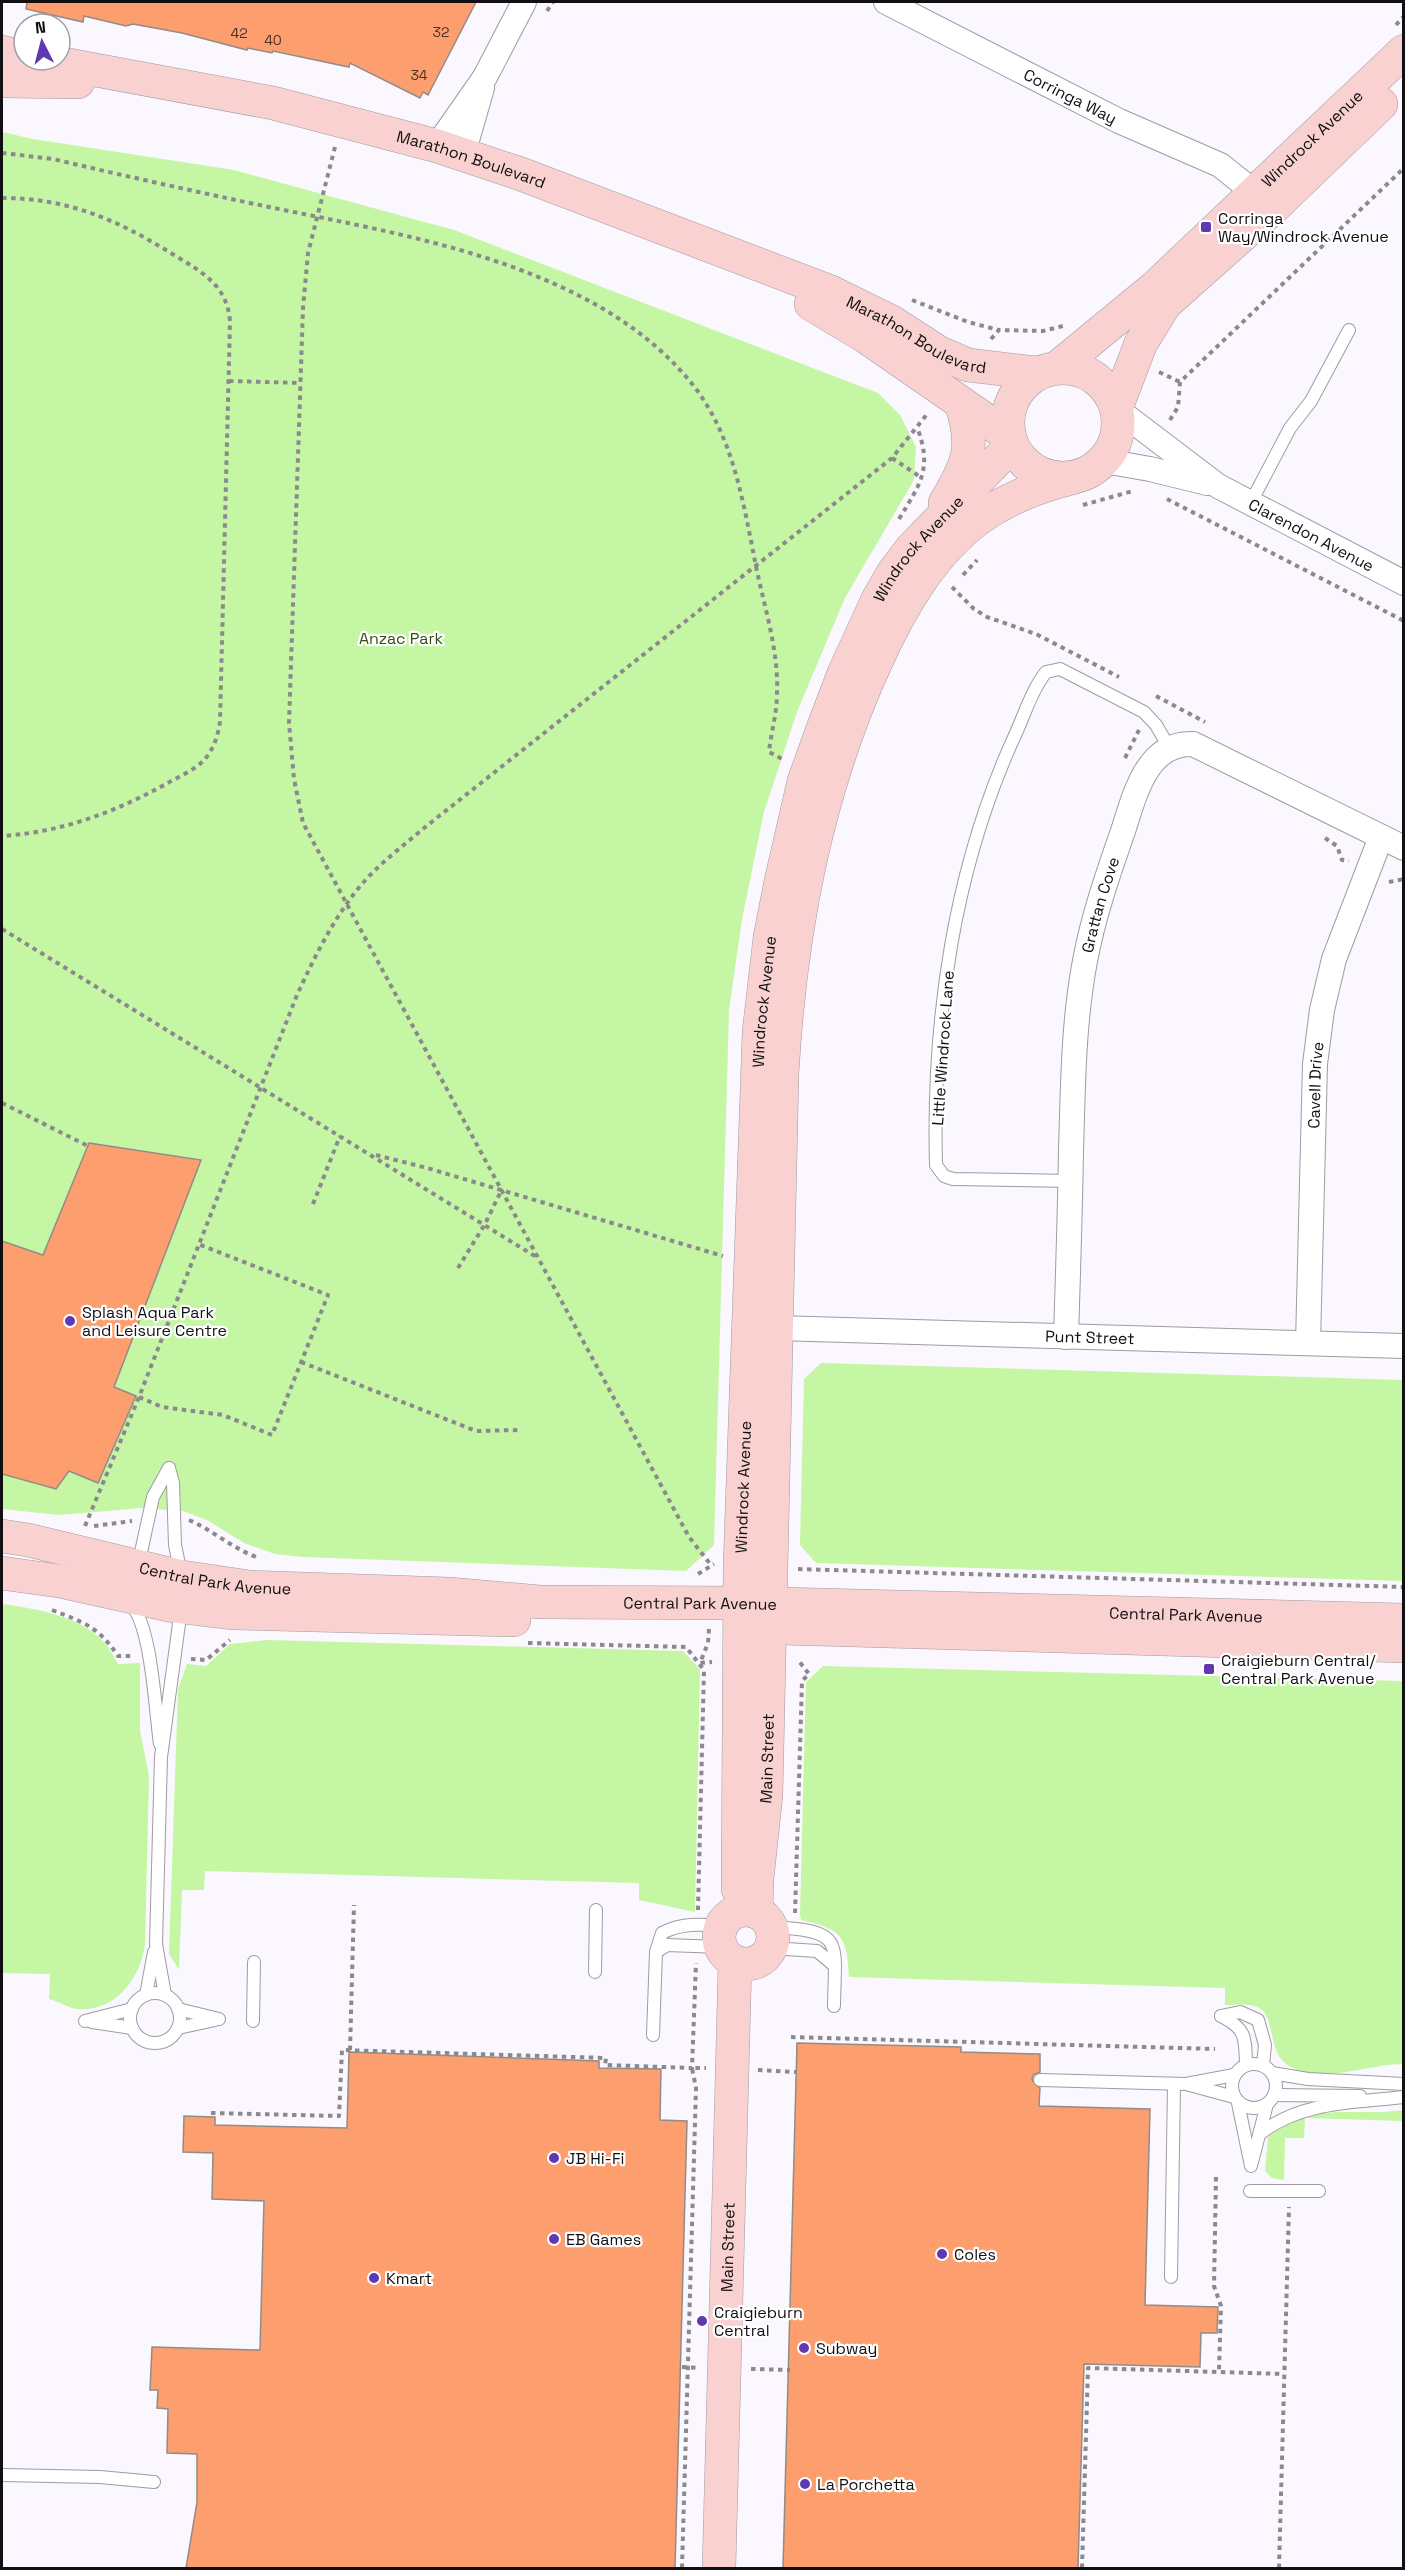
<svg xmlns="http://www.w3.org/2000/svg" width="1405" height="2570" font-family="'Space Grotesk',sans-serif">
<rect width="100%" height="100%" fill="#fbf7fe"/>
<!-- green -->
<g fill="#c5f6a3">
<path d="M2,132L33,139L234,170L454,230L878,393L900,415L916,447L914,480L845,598L797,712L764,812L742,919L729,1010L714,1545L686,1571L303,1557L275,1554L244,1543L207,1520L183,1511L142,1508L59,1515L2,1509Z"/>
<path d="M821,1363L1403,1380V1581L816,1563L800,1545L804,1379Z"/>
<path d="M2,1604C34,1608 78,1616 102,1640C109,1646 113,1656 118,1664L140,1663V1730L149,1776L145,1944C141,1978 115,2013 76,2009C66,2007 59,2001 49,1999L50,1974L2,1973Z"/>
<path d="M267,1640L683,1651L700,1669L695,1912L639,1900V1883L205,1871L204,1890H182L179,1970L169,1954L178,1689L187,1664L206,1666L230,1644Z"/>
<path d="M823,1666L1403,1681V2064C1367,2064 1324,2085 1289,2066C1266,2053 1277,2014 1257,2007C1248,2003 1234,2005 1225,2005V1988L849,1977C847,1936 842,1929 801,1920L800,1915L806,1682Z"/>
<path d="M1403,2110V2121L1305,2118L1304,2138H1285L1284,2180L1272,2178L1265,2171L1268,2138C1304,2100 1356,2117 1403,2110Z"/>
</g>
<!-- building -->
<g fill="#fd9e6f" stroke="#938b88" stroke-width="1.5">
<path d="M27,2H476L428,95L423,92L420,98L350,63L349,67L273,51L272,53L248,48L247,50L182,33L133,24L126,26L84,16L83,22L26,9Z"/>
<path d="M89,1143L201,1160L114,1387L136,1396L98,1483L69,1471L56,1489L2,1474V1241L43,1255Z"/>
<path d="M797,2043L961,2047V2052L1040,2054V2072L1033,2075L1032,2080L1040,2088L1039,2106L1150,2109L1145,2305L1218,2307L1217,2333H1201L1200,2367L1084,2364L1078,2568H783Z"/>
<path d="M349,2052L599,2061V2068L661,2069L660,2120L687,2121L675,2568H186L197,2502V2454L167,2453L168,2409L157,2408L158,2390H150L152,2347L260,2350L264,2201L212,2199L213,2153L183,2152L184,2116L215,2117V2125L347,2128Z"/>
</g>
<g fill="none" stroke-linecap="round" stroke-linejoin="round">
<defs>
<g id="lane">
<path d="M1250,504L1290,428L1311,401L1349,330"/>
<path d="M1071,1181L953,1179L944,1176L936,1165C932,1019 954,867 1016,733C1025,713 1032,690 1046,672L1060,669L1144,712L1156,725L1169,747"/>
<path d="M169,1468L173,1483L175,1545L181,1574"/>
<path d="M138,1566L153,1497L169,1468"/>
<path d="M131,1604C152,1628 155,1710 160,1744"/>
<path d="M771,1927C845,1931 835,1939 834,2006"/>
<path d="M771,1948L817,1951L835,1966"/>
<path d="M656,1952L667,1945L720,1947"/>
<path d="M595,1972L596,1910"/>
<circle cx="155" cy="2018" r="25"/>
<path d="M146,1995L154,1952"/>
<path d="M165,1995L156,1944L161,1757L181,1609"/>
<path d="M178,2009L219,2019"/>
<path d="M1221,2016L1240,2012L1258,2020L1265,2045L1263,2065"/>
<path d="M1221,2016C1247,2029 1245,2038 1246,2065"/>
<path d="M85,2021L132,2009"/>
<path d="M253,2021L254,1962"/>
<path d="M92,2022L132,2028"/>
<path d="M178,2028L215,2020"/>
<path d="M653,2035L656,1952L662,1933C681,1923 700,1924 721,1926"/>
<circle cx="1254" cy="2086" r="22"/>
<path d="M1272,2073L1308,2079L1404,2084"/>
<path d="M1040,2080L1186,2084"/>
<path d="M1274,2095L1360,2096"/>
<path d="M1234,2097L1186,2084L1234,2075"/>
<path d="M1238,2103L1251,2166"/>
<path d="M1261,2133C1302,2101 1354,2103 1404,2097"/>
<path d="M1252,2162L1267,2104"/>
<path d="M1250,2191H1319"/>
<path d="M1171,2277L1174,2084"/>
<path d="M2,2475L100,2477L154,2482"/>
</g>
<g id="street">
<path id="s1" d="M886,2L1119,121L1220,165L1254,192"/>
<path d="M437,146L485,77L524,2"/>
<path d="M463,154L482,88"/>
<path id="s2" d="M1118,410L1218,486L1404,583"/>
<path d="M1104,461L1150,469L1207,483"/>
<path id="s3" d="M776,1328L1404,1346"/>
<path id="s4" d="M1066,1337C1068,1275 1070,1213 1071,1151C1073,1088 1073,1024 1085,961C1093,917 1108,874 1123,831C1135,794 1147,742 1193,744L1404,848"/>
<path id="s5" d="M1308,1343L1315,1064L1322,1010L1334,959L1381,837"/>
</g>
<g id="secondary">
<path d="M2,52L24,57"/>
<path id="s6" d="M42,60L273,103L437,146L521,174L831,292L892,322L940,353L968,365L1037,373"/>
<path d="M2,81L78,82"/>
<path d="M811,304L866,337L1009,436"/>
<path id="s7" d="M1058,367L1154,288L1404,51"/>
<circle cx="1063" cy="423" r="55"/>
<path d="M1117,406L1141,343L1165,304L1273,208L1381,104"/>
<path d="M945,503C968,463 976,448 961,403"/>
<path id="s8" d="M2,1536L28,1540L182,1577L250,1587L449,1594L540,1602L740,1603L1404,1620"/>
<path d="M2,1573L59,1581L168,1605L234,1613L514,1620"/>
<path d="M749,1627L1404,1646"/>
<path id="s9" d="M738,1889L740,1564L759,1032L770,937L781,881L804,781L822,731L844,673L878,599L893,573L911,549L1012,445"/>
<circle cx="746" cy="1937" r="27"/>
<path id="s10" d="M756,1912L757,1879L766,1795L782,1075C790,932 816,793 876,662C900,609 932,552 981,517C1010,497 1039,486 1072,478"/>
<path id="s11" d="M719,2568L735,1962"/>
</g>
</defs>
<!-- lane casing -->
<use href="#lane" stroke="#9f9ba1" stroke-width="14"/>
<!-- street casing -->
<use href="#street" stroke="#9f9ba1" stroke-width="26"/>
<!-- secondary casing -->
<use href="#secondary" stroke="#9f9ba1" stroke-width="34"/>
<!-- path -->
<g stroke="#8c898e" stroke-width="4" stroke-dasharray="4.5 4.5" stroke-linecap="butt">
<path d="M547,11L553,2"/>
<path d="M1396,25L1404,16"/>
<path d="M335,147L308,253L303,308L289,723L294,779L303,823L689,1537L711,1565"/>
<path d="M2,153L53,159C125,176 197,192 269,207C410,236 597,265 693,385C732,435 742,496 754,556C762,601 779,647 777,694C777,713 771,733 769,752L784,760"/>
<path d="M2,198C68,198 118,220 174,255C202,272 227,285 230,321L220,722C218,735 214,749 204,760C195,770 178,777 166,784C113,813 62,832 2,836"/>
<path d="M912,300L968,322L999,330"/>
<path d="M991,339L999,330L1043,331L1063,326"/>
<path d="M1159,372L1180,382"/>
<path d="M229,381L301,383"/>
<path d="M1170,420L1178,407L1180,382L1404,168"/>
<path d="M892,458L922,478"/>
<path d="M1167,499L1404,621"/>
<path d="M1083,505L1133,491"/>
<path d="M899,519C920,484 933,469 917,427"/>
<path d="M963,575L977,560"/>
<path d="M952,587L974,609L987,617L1036,634L1119,677"/>
<path d="M1156,696L1205,722"/>
<path d="M1125,758L1139,730"/>
<path d="M1325,838L1337,846L1342,860L1349,861"/>
<path d="M1389,882L1404,879"/>
<path d="M2,929L538,1258"/>
<path d="M2,1103L88,1146"/>
<path d="M376,1155L427,1168L723,1256"/>
<path d="M313,1204L340,1136"/>
<path d="M458,1268L485,1224L501,1191"/>
<path d="M301,1362L476,1431L520,1430"/>
<path d="M139,1397L162,1407L223,1415L272,1435L328,1295L198,1244"/>
<path d="M189,1520C214,1531 233,1549 259,1558"/>
<path d="M85,1526L139,1397L297,995C315,956 334,917 362,884C380,863 403,846 424,828L892,458L928,413"/>
<path d="M94,1526L132,1521"/>
<path d="M798,1569L1404,1587"/>
<path d="M698,1574L714,1564"/>
<path d="M52,1610C83,1622 99,1627 118,1656H133"/>
<path d="M709,1629L708,1643L700,1663L712,1662"/>
<path d="M528,1643L686,1647L704,1670L698,1910"/>
<path d="M191,1659L206,1660L230,1640"/>
<path d="M795,1913L802,1681L809,1674L798,1660"/>
<path d="M791,2037L1215,2049"/>
<path d="M350,2050L354,1905"/>
<path d="M758,2070L796,2072"/>
<path d="M211,2113L339,2116L342,2050L606,2058L605,2065L692,2068L696,1963"/>
<path d="M1216,2177L1214,2286L1221,2306L1219,2370"/>
<path d="M682,2367L699,2368"/>
<path d="M751,2369L790,2370"/>
<path d="M682,2568L696,2088L692,2068H706"/>
<path d="M1082,2568L1088,2368L1284,2374"/>
<path d="M1279,2568L1289,2207"/>
</g>
<!-- lane -->
<use href="#lane" stroke="#fff" stroke-width="12"/>
<!-- street -->
<use href="#street" stroke="#fff" stroke-width="24"/>
<!-- secondary -->
<use href="#secondary" stroke="#f8d1d0" stroke-width="33"/>
</g>
<!-- markers -->
<g fill="#6039b1" stroke="#fff" stroke-width="2">
<rect x="1200" y="221" width="12" height="12" rx="3"/>
<circle cx="70" cy="1321" r="6"/>
<rect x="1203" y="1663" width="12" height="12" rx="3"/>
<circle cx="554" cy="2158" r="6"/>
<circle cx="554" cy="2239" r="6"/>
<circle cx="942" cy="2254" r="6"/>
<circle cx="374" cy="2278" r="6"/>
<circle cx="702" cy="2321" r="6"/>
<circle cx="804" cy="2348" r="6"/>
<circle cx="805" cy="2484" r="6"/>
</g>
<g text-anchor="middle" dominant-baseline="central" stroke-width="4.5" stroke-linejoin="round" paint-order="stroke">
<!-- number labels -->
<g font-size="14" fill="#4c3329">
<text x="441" y="32">32</text>
<text x="239" y="33">42</text>
<text x="273" y="40">40</text>
<text x="419" y="75">34</text>
</g>
<!-- street labels -->
<g font-size="16" fill="#110f12" stroke="#fff">
<text stroke="none"><textPath href="#s1" startOffset="207">Corringa Way</textPath></text>
<text stroke="none"><textPath href="#s7" startOffset="342">Windrock Avenue</textPath></text>
<text stroke="none"><textPath href="#s6" startOffset="441">Marathon Boulevard</textPath></text>
<text stroke="none"><textPath href="#s6" startOffset="921">Marathon Boulevard</textPath></text>
<text stroke="none"><textPath href="#s2" startOffset="231">Clarendon Avenue</textPath></text>
<text stroke="none"><textPath href="#s9" startOffset="1374">Windrock Avenue</textPath></text>
<text stroke="none"><textPath href="#s4" startOffset="435">Grattan Cove</textPath></text>
<text stroke="none"><textPath href="#s9" startOffset="888">Windrock Avenue</textPath></text>
<text transform="translate(943 1048) rotate(-86)">Little Windrock Lane</text>
<text stroke="none"><textPath href="#s5" startOffset="258">Cavell Drive</textPath></text>
<text stroke="none"><textPath href="#s3" startOffset="314">Punt Street</textPath></text>
<text stroke="none"><textPath href="#s9" startOffset="402">Windrock Avenue</textPath></text>
<text stroke="none"><textPath href="#s8" startOffset="218">Central Park Avenue</textPath></text>
<text stroke="none"><textPath href="#s8" startOffset="704">Central Park Avenue</textPath></text>
<text stroke="none"><textPath href="#s8" startOffset="1190">Central Park Avenue</textPath></text>
<text stroke="none"><textPath href="#s10" startOffset="154">Main Street</textPath></text>
<text stroke="none"><textPath href="#s11" startOffset="321">Main Street</textPath></text>
</g>
<!-- poi labels -->
<g font-size="16" fill="#110f12" stroke="#fff" text-anchor="start">
<text x="1218" y="218">Corringa<tspan x="1218" dy="18">Way/Windrock Avenue</tspan></text>
<text x="82" y="1312">Splash Aqua Park<tspan x="82" dy="18">and Leisure Centre</tspan></text>
<text x="1221" y="1660">Craigieburn Central/<tspan x="1221" dy="18">Central Park Avenue</tspan></text>
<text x="566" y="2158">JB Hi-Fi</text>
<text x="566" y="2239">EB Games</text>
<text x="954" y="2254">Coles</text>
<text x="386" y="2278">Kmart</text>
<text x="714" y="2312">Craigieburn<tspan x="714" dy="18">Central</tspan></text>
<text x="816" y="2348">Subway</text>
<text x="817" y="2484">La Porchetta</text>
</g>
<!-- park labels -->
<g font-size="16" fill="#2f4f12" stroke="#fff">
<text x="401" y="638">Anzac Park</text>
</g>
</g>
<!-- border -->
<rect width="1405" height="2570" fill="none" stroke="#110f12" stroke-width="6"/>
<!-- north arrow -->
<g transform="translate(42 42) rotate(354)"><circle r="28" fill="#ffffff" stroke="#a09fa0" stroke-width="1.5"/>
<path d="M0-4.5L10 22L0 15L-10 22Z" fill="#6039b1"/>
<text y="-9" font-size="16" font-weight="bold" text-anchor="middle" fill="#110f12">N</text>
</g>
</svg>
